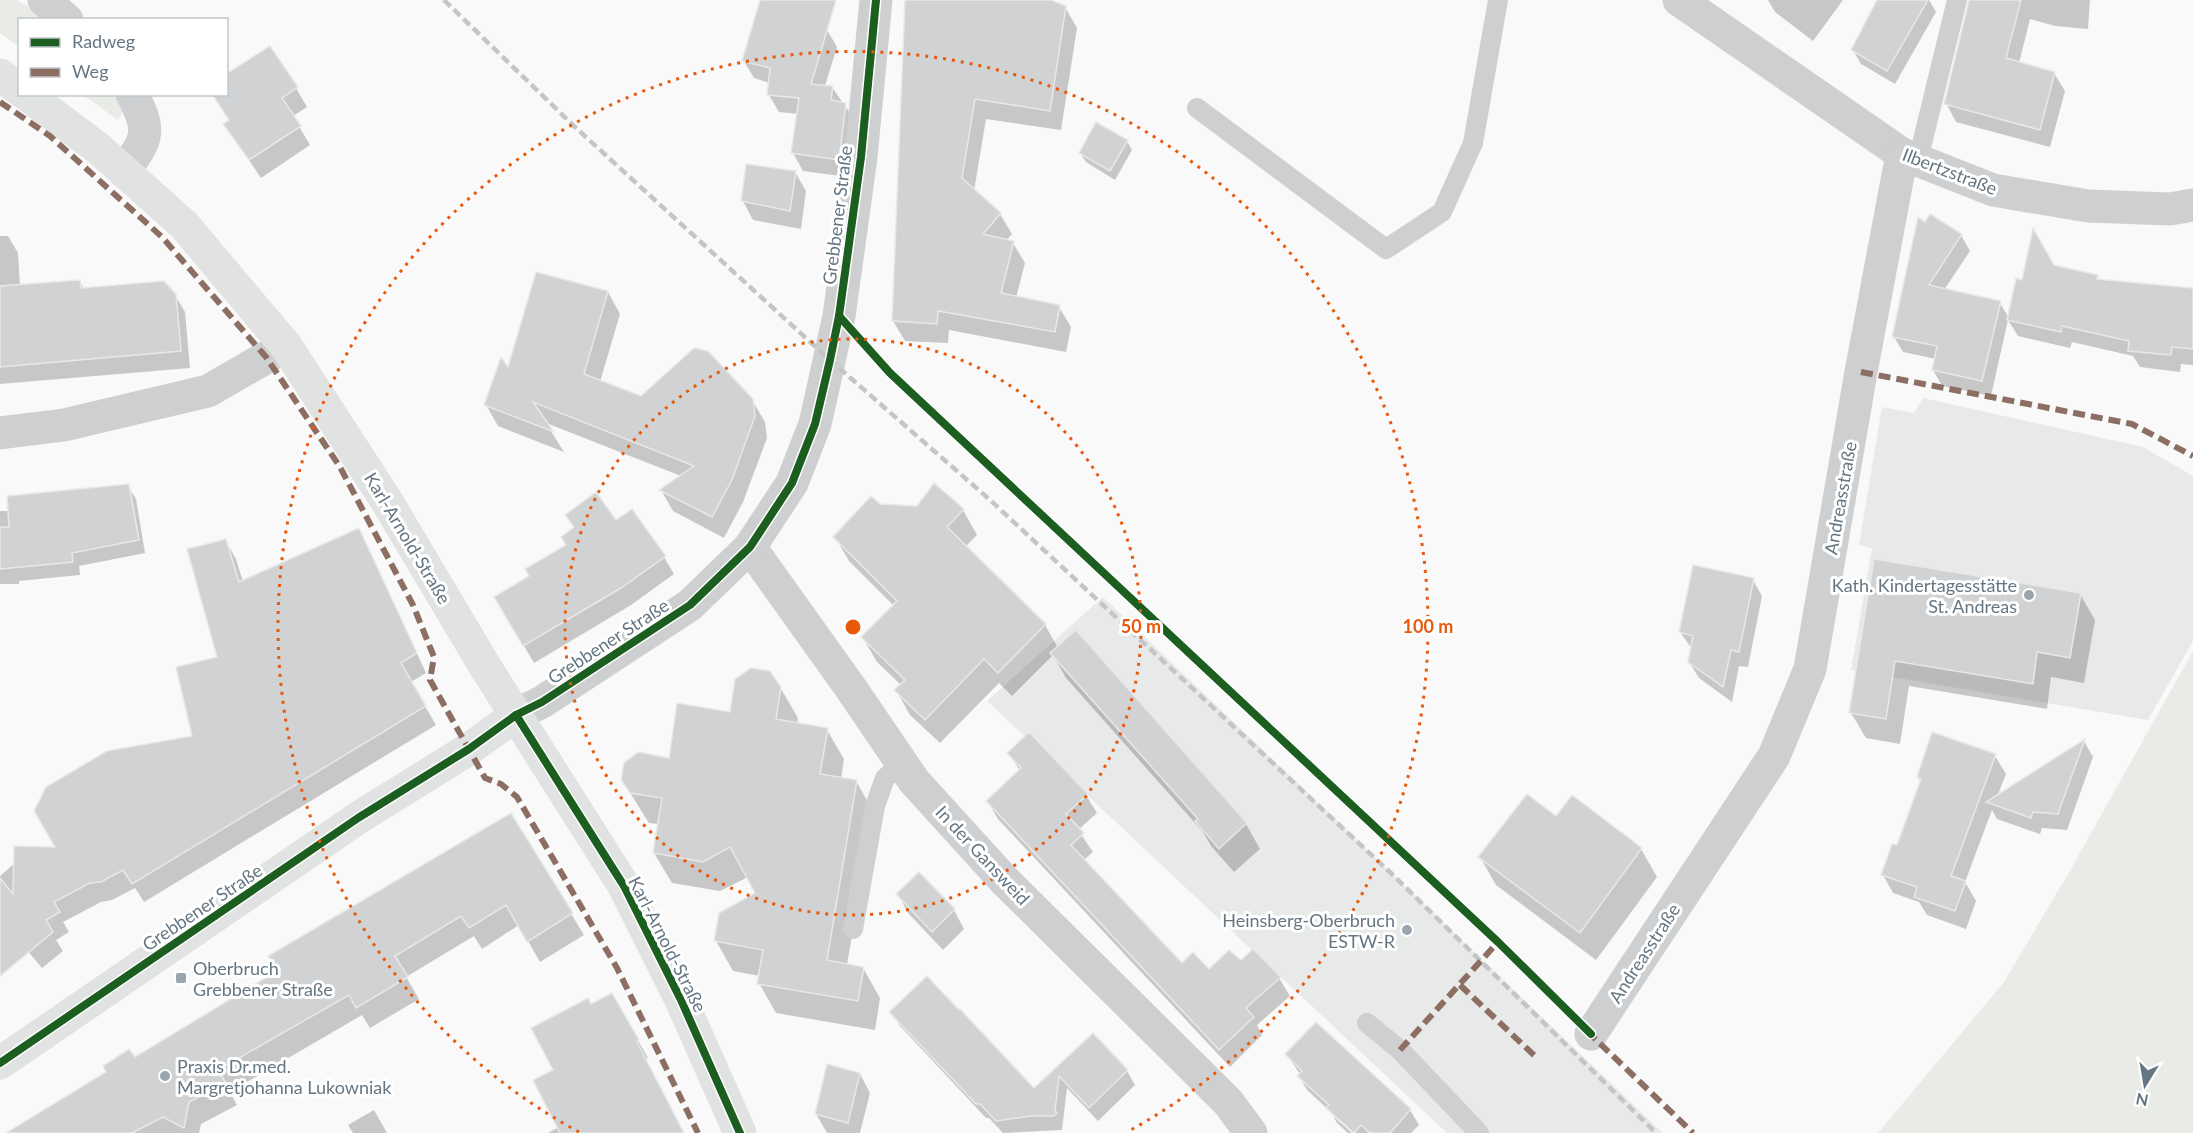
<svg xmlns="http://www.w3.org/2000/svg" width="2193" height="1133" font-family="Lato,sans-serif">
<rect width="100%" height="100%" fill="#f9f9f9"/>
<!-- built -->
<g fill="#e8e9e9">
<path d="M1923,398L2143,447L2193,476V641L2148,720L1851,670L1872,548L1859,545L1882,407L1914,413Z"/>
<path d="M1103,597L1663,1133H1447L987,701Z"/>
</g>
<!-- green -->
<g fill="#e8ebe6">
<path d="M0,0H17L48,19L20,20L19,47L0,33Z"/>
<path d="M83,95H119L125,108L118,120Z"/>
<path d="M2193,651V1133H1878L2004,982L2071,869Z"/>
</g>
<!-- shadow -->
<g fill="#0003">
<path d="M762,0H829L827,30L837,47L825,86L832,87L856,122L848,177L803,171L793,153L798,114L779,112L769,95L770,83L754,78L744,61Z"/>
<path d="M906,0H1047L1065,7L1077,28L1061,130L986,119L974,191L1000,214L1012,234L1006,241L1013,243L1025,263L1016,298L1059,307L1071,327L1066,352L949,330L948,343L905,341L893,321Z"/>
<path d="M1768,0H1843L1813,41L1775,12Z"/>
<path d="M1879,0H1929L1936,12L1895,84L1861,64L1853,50Z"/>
<path d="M1985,0H2090L2088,29L2055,26L2030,19L2019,63L2054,73L2065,91L2050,147L1956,122L1946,103Z"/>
<path d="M296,88L307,107L293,116L310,145L261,178L225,124L230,121L226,94Z"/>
<path d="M1127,141L1132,150L1115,180L1086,162L1080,153Z"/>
<path d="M795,172L806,191L801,229L753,220L743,201Z"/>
<path d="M1926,224L1961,235L1970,251L1944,290L2000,303L2009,318L2024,281L2053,266L2097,276L2100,281L2193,290V365L2181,364L2180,372L2140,367L2133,356L2072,342L2070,348L2018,336L2008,320L1991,396L1942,386L1933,370L1936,359L1903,352L1894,337Z"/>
<path d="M0,236H8L18,253L20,286L80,282L84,289L175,295L185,312L190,368L0,384Z"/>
<path d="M608,292L620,314L600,382L641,398L752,400L765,422L767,438L743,502L724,538L673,511L661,490L681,476L546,423L564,452L498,426L486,405L509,370Z"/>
<path d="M128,486L136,499L145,553L79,566L80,575L19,581V584H0V511H9Z"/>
<path d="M935,486L963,510L977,535L965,547L1045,625L1058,648L1076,632L1246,824L1260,849L1234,872L1211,846L1203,832L1066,678L1053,655L1012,696L999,683L940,743L910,715L896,690L901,685L877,662L863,638L894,606L849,561L835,537L879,506L917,507Z"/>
<path d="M567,515L615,522L664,557L674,574L631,605L534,663L496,598L531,577L568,546L575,528Z"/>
<path d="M358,530L369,549L426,673L411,682L436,725L144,902L135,888L112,900L101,902L63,922L69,932L56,940L63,951L42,968L16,937L0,965V876L15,863L57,848L193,738L218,659L225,540L236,559L243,582Z"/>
<path d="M1875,560L2080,594L2095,620L2084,683L2051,677L2047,709L1909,686L1900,744L1866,738L1851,713Z"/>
<path d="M1753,580L1762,596L1748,667L1739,666L1732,702L1699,678L1689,662L1692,649L1680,632Z"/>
<path d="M780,687L798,718L797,724L827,730L844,759L841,779L856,781L873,811L847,965L863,968L880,998L875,1030L776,1013L759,983L760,976L733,971L716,941L757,893L748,877L720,891L672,883L654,853L659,824L649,823L622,780L670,760L731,713Z"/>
<path d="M2084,741L2093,757L2067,830L2042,828L2040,834L1997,819L1992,810L1965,882L1976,901L1966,929L1927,915L1919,902L1893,893L1883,875L1898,847L1921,782L1918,777L1995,756L2006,774L1997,797Z"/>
<path d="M1009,753L1086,795L1097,813L1078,830L1093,852L1084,860L1182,965L1209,971L1279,978L1290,996L1257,1025L1262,1035L1230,1067L998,819L988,802L1020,771Z"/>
<path d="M511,815L584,935L540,962L519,925L482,949L474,936L406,977L419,999L370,1028L362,1015L230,1092L237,1105L201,1124L199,1133H9L279,971Z"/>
<path d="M1556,818L1641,849L1657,877L1596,960L1496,885L1480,857Z"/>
<path d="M898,894L954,910L964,929L943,950L908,913Z"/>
<path d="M612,995L648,1058L645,1059L683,1133H548L559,1127L555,1070L591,1006Z"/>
<path d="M891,1012L1034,1090L1093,1035L1127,1071L1135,1085L1098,1121L1067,1088L1062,1130L1003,1133L989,1118H986L900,1026Z"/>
<path d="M1287,1055L1410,1110L1419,1125L1411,1133H1356L1333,1112V1116L1352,1133H1348L1337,1123L1331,1112L1307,1090L1299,1076L1300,1074Z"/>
<path d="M860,1074L870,1093L860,1133H827L816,1114Z"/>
<path d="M374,1110L387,1133H353L348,1125Z"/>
</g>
<!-- building -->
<g fill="#d0d2d3" stroke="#e8e8e8" stroke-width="1.5">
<path d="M760,0H836L811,84L833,86L831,100L846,103L839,160L791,153L799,98L767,95L770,68L742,61Z"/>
<path d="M905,0H1051L1066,6L1050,111L975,99L962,178L1001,213L983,234L1014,241L1001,293L1060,305L1055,332L938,311L937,324L892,321Z"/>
<path d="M1877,0H1928L1887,71L1851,50Z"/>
<path d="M1969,0H2021L2006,58L2055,72L2040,130L1944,104Z"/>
<path d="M270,46L298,87L282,98L301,126L249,160L223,124L229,120L212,94H226V74Z"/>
<path d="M1096,122L1128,140L1110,171L1079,153Z"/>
<path d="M746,164L796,171L790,211L741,201Z"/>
<path d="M1930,214L1962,234L1929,285L2001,301L1982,381L1932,370L1937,346L1892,337L1918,217L1925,222Z"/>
<path d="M2033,228L2054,265L2098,275L2097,279L2193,288V349L2172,347L2171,355L2128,351L2129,341L2062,326L2061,332L2007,320L2016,278L2022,280Z"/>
<path d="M536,272L608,291L584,374L641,396L694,348L708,351L753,399L755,416L732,480L712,517L659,490L694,466L533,402L554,432L484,405L501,357L508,367Z"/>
<path d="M80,280L81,288L164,281L176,294L181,351L0,367V286Z"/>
<path d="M934,483L964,509L947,527L1046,624L998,673L984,659L925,720L894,690L905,680L861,637L897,601L833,537L871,496L880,504L917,506Z"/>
<path d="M129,484L139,540L72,553L73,562L0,569V527H9L7,496Z"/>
<path d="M596,492L616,520L632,509L666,556L621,588L523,646L494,597L529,576L525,569L566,545L561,537L574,527L565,515Z"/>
<path d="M359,528L417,653L401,663L426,706L132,884L123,870L101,882L90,883L54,902L60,912L46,920L53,932L0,976V878L13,894L14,846L55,847L34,811L46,787L107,751L192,736L176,667L217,657L187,549L226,539L239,582Z"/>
<path d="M1874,559L2081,593L2070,658L2037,652L2033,684L1895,661L1886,719L1849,713Z"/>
<path d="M1693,565L1754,578L1739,652L1731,650L1723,687L1688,662L1693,636L1679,632Z"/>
<path d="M1076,630L1247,823L1219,849L1195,821L1198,819L1050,653Z"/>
<path d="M751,668L770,671L781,687L776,719L828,728L820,774L857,780L827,960L864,967L858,1001L757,984L763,950L714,941L719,913L755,893L730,847L703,862L653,853L662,798L630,793L621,780L624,763L638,752L669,758L677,703L730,712L735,679Z"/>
<path d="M1029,732L1088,794L1066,814L1084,833L1071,845L1182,963L1193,952L1209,969L1229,950L1241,960L1253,949L1281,977L1246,1008L1254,1017L1219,1050L986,801L1021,768L1007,753Z"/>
<path d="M1932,732L1996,754L1951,876L1966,881L1955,911L1914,897L1917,887L1881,875L1892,844L1897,845L1921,779L1917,777Z"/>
<path d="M2085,739L2058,814L2033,812L2031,818L1986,802Z"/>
<path d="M1527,794L1556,816L1572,795L1642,848L1580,933L1478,857Z"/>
<path d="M511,813L573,913L527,942L506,905L469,928L461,916L395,956L408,977L356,1008L349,995L218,1070L226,1083L189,1102L184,1128L163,1117L132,1133H6L106,1072L103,1066L129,1049L135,1057L277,971L268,956Z"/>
<path d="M919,872L955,909L932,932L896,894Z"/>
<path d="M927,976L959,1010L960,1009L1034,1088L1093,1033L1128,1070L1089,1108L1059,1076L1055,1111L1057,1113L1054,1116H1031L996,1121L980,1104H976L889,1012Z"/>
<path d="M612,993L639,1040L637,1042L684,1133H560L533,1080L553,1070L531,1028L588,998L591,1004Z"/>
<path d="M1316,1022L1411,1109L1390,1133H1370L1361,1125L1354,1133L1326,1108L1329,1105L1297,1076L1302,1071L1285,1054Z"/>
<path d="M827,1064L860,1073L848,1123L815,1114Z"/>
</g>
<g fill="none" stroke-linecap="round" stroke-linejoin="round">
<!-- lane -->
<g stroke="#cecfd0" stroke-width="20">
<path d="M1197,108L1386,249L1442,212L1473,143L1498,0"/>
<path d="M1918,160L1957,0"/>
<path d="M853,929L875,806L885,778L902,763"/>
<path d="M1367,1023L1400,1050L1479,1133"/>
</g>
<!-- street -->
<g stroke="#cecfd0" stroke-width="33">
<path d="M44,0L67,20"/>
<path d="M1679,0L1902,154L1993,190L2088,206L2170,209L2193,205"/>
<path d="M124,171C148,138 152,132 132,94"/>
<path d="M0,433L64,425L208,391L286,346"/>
<path d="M750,547L850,687L914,781L1004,880L1228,1102L1251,1133"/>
<path d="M516,715L542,702L690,605L750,547L792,483L815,424L839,316L861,157L876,0"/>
<path d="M1591,1034L1774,756L1810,669L1861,372L1902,154"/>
</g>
<!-- secondary -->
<g stroke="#e1e2e2" stroke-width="33">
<path d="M0,75L20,90"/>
<path d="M26,94L99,149L184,225L286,346L386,500L486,668L624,886L681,1000L740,1133"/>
<path d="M0,1063L358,818L469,749L516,715"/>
</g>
<!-- rail -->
<path stroke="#c3c5c6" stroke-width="4.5" stroke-dasharray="9 4.5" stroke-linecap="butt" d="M444,0L576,128L830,360L989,499L1393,875L1656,1133"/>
<!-- quiet -->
<g stroke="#8d6e63" stroke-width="6" stroke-dasharray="12 6" stroke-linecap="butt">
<path d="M0,102L50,136L162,237L266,357L340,467L413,605L434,657L430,680L485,778L501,784L517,797L617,968L698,1133"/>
<path d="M1861,372L2132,424L2193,456"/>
<path d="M1460,985L1538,1059"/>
<path d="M1587,1031L1693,1133"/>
<path d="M1400,1050L1498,942"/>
</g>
<defs>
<g id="cycleway">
<path d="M839,316L890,373L1498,942L1591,1034"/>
<path d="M516,715L624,886L681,1000L740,1133"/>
<path d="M0,1063L358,818L469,749L516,715L542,702L690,605L750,547L792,483L815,424L830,360L839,316L861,157L876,0"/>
</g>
</defs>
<!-- cycleway casing -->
<use href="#cycleway" stroke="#fff" stroke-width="11"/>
<!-- cycleway -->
<use href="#cycleway" stroke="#1b5e20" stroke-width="8"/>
</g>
<!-- distance rings -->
<g fill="none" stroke="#e8590c" stroke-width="3" stroke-dasharray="3 6">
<circle cx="853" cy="627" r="288"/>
<path d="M579 1132A575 575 0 1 1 1127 1132"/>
</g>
<!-- markers -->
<g fill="#99a4ac" stroke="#fff" stroke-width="2">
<circle cx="2029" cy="595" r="6"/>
<circle cx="1407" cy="930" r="6"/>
<rect x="175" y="972" width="12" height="12" rx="3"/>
<circle cx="165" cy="1076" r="6"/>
</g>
<g text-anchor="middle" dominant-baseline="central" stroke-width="6" stroke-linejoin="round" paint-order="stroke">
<!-- street labels -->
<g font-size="18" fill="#657683" stroke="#fff">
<text transform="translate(1950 171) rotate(21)">Ilbertzstraße</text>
<text transform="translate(837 215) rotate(-83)">Grebbener Straße</text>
<text transform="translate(1840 498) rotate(-80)">Andreasstraße</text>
<text transform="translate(408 538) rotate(59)">Karl-Arnold-Straße</text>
<text transform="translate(608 641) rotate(-33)">Grebbener Straße</text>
<text transform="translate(983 855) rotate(47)">In der Gansweid</text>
<text transform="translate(202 907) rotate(-34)">Grebbener Straße</text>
<text transform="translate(668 944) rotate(63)">Karl-Arnold-Straße</text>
<text transform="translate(1644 953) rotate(-57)">Andreasstraße</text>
</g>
<!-- poi labels -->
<g font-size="18" fill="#657683" stroke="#fff" text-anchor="end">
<text x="2017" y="585">Kath. Kindertagesstätte<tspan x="2017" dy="21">St. Andreas</tspan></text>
<text x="1395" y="920">Heinsberg-Oberbruch<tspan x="1395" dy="21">ESTW-R</tspan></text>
<text x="193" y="968" text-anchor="start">Oberbruch<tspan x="193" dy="21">Grebbener Straße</tspan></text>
<text x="177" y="1066" text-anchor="start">Praxis Dr.med.<tspan x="177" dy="21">Margretjohanna Lukowniak</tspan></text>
</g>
</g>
<circle cx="853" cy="627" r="9" fill="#e8590c" stroke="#fff" stroke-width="3"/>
<g font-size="18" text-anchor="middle" font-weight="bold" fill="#e8590c" stroke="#fff" stroke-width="6" stroke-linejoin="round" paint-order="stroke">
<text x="1141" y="633">50 m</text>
<text x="1428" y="633">100 m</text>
</g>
<!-- legend -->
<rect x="18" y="18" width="210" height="78" fill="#ffffff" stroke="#c1c8cd" stroke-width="1.5"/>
<rect x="30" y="38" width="30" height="9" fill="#1b5e20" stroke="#c1c8cd" stroke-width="1.5"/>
<text x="72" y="48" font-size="18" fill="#657683">Radweg</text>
<rect x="30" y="68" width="30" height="9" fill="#8d6e63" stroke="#c1c8cd" stroke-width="1.5"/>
<text x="72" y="78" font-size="18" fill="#657683">Weg</text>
<!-- north arrow -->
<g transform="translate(2145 1085) rotate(191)" stroke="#ffffff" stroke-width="4.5" paint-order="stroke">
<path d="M0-4.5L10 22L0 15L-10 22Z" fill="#657683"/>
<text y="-9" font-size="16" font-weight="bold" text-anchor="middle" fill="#657683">N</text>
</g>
</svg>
